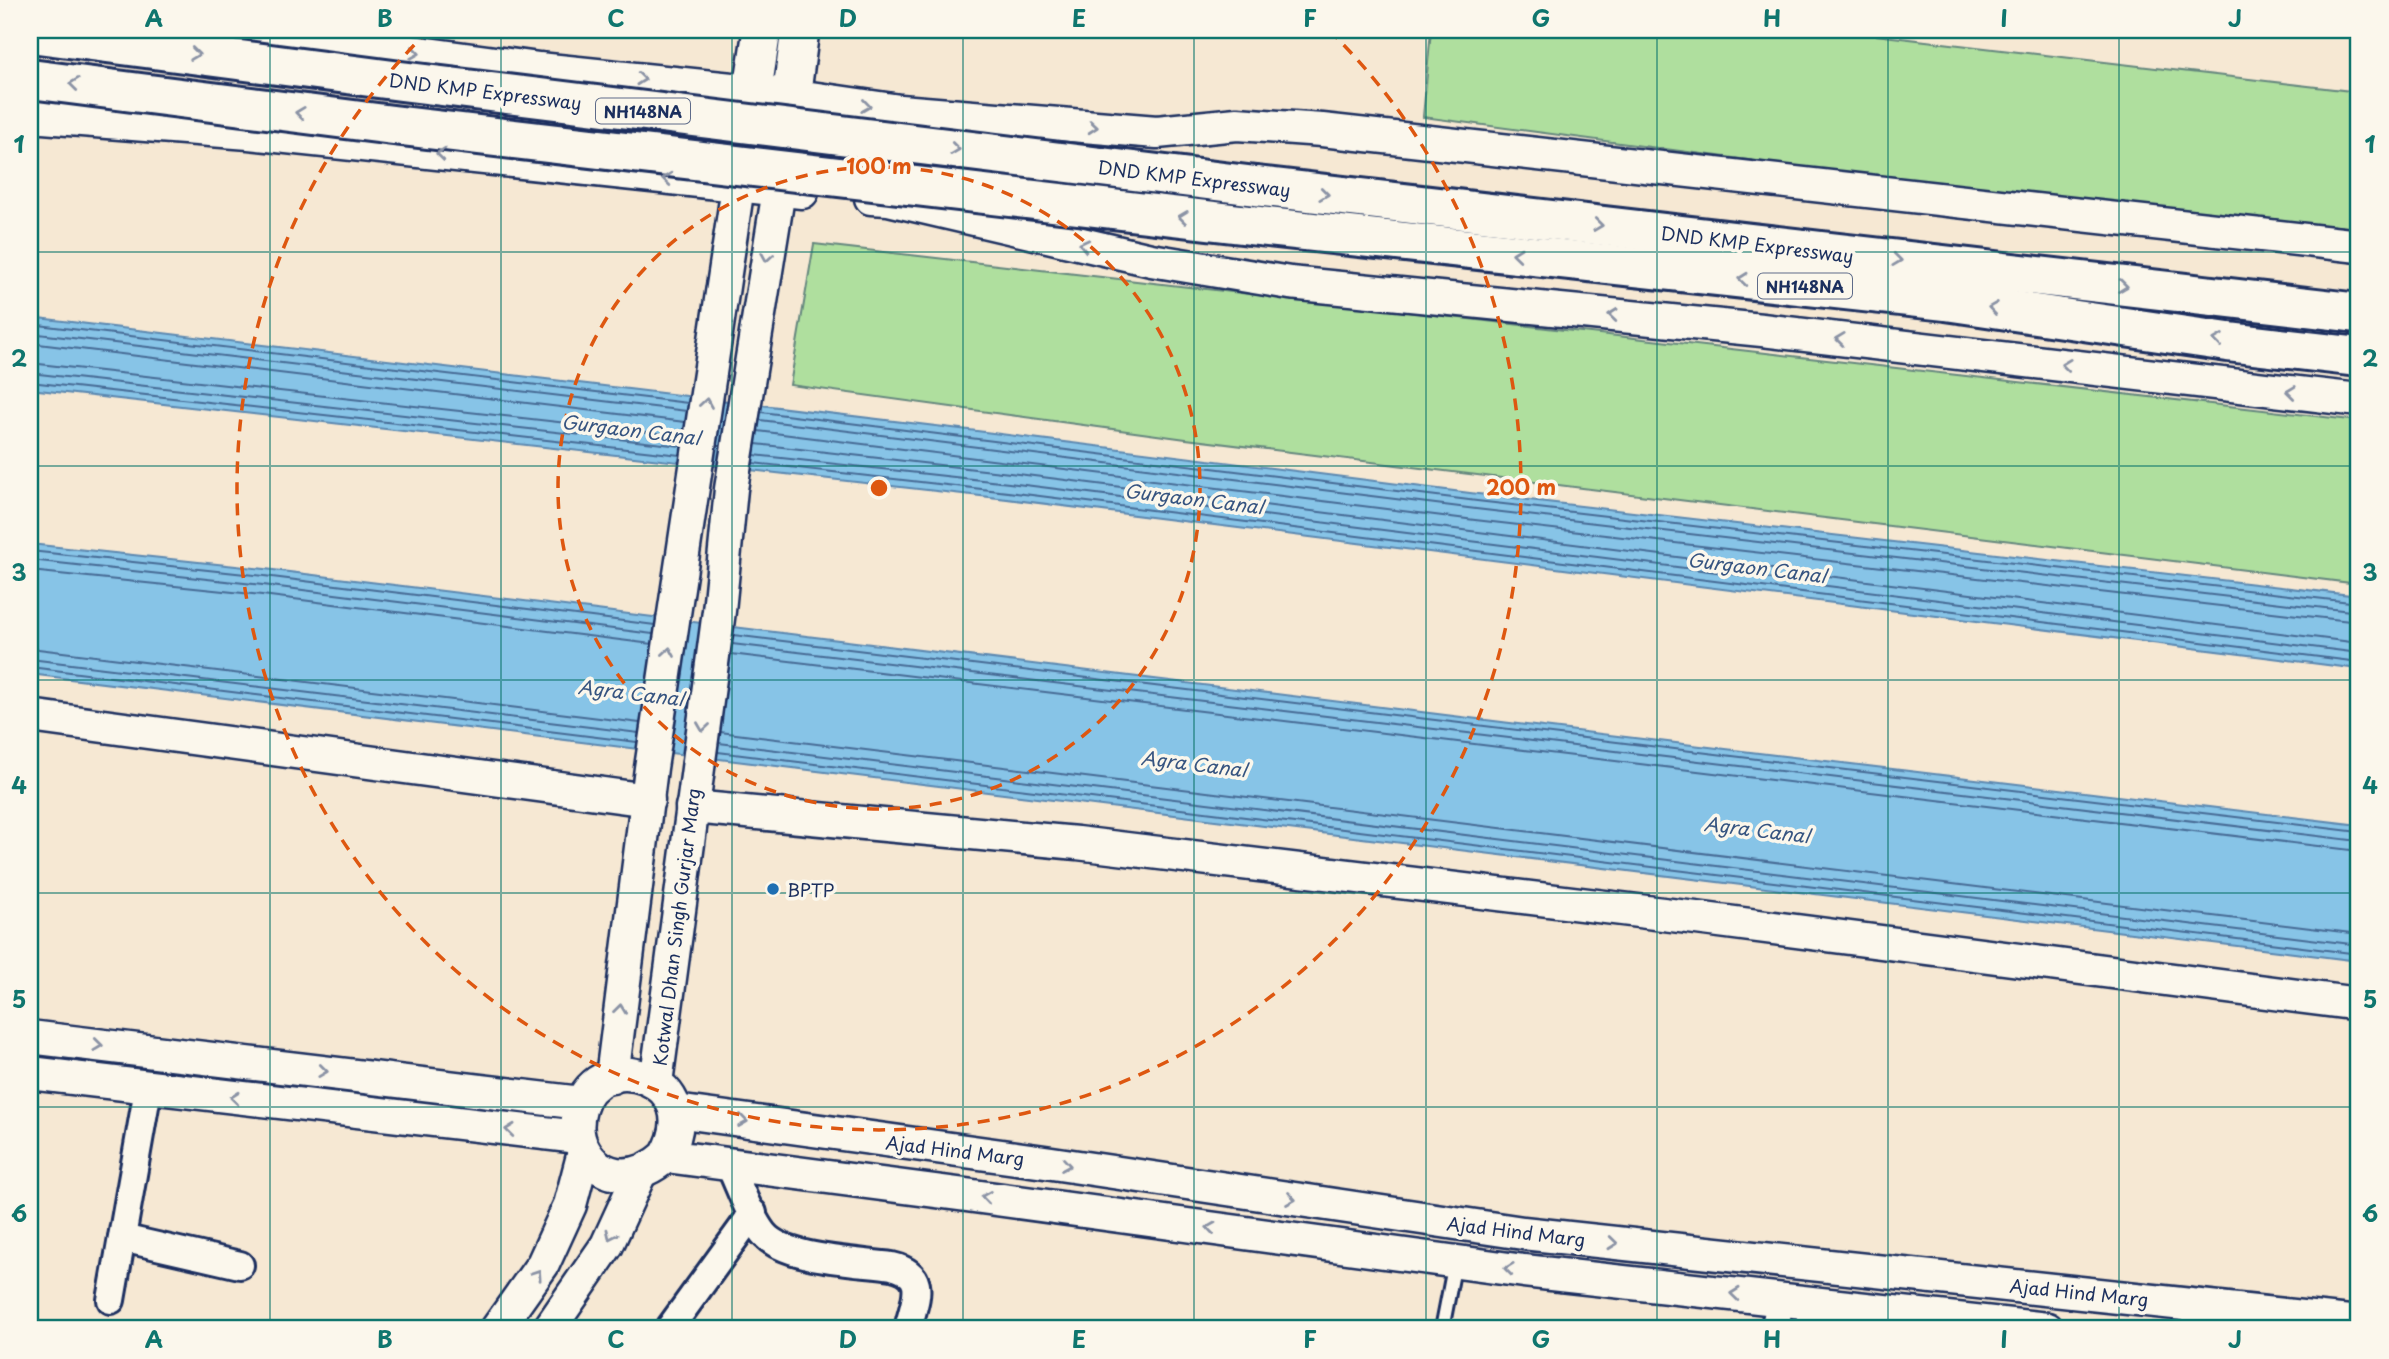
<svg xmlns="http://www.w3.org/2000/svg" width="2389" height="1359" font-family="'Playpen Sans',sans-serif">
<rect width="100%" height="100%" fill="#f6e8d3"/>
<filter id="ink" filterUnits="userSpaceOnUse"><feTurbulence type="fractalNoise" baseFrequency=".0143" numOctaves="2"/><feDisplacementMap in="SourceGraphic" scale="14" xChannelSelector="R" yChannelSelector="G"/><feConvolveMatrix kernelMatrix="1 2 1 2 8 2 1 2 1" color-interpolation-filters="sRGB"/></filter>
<g filter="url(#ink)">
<!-- green -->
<g fill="#afdf9e" stroke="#65877e" stroke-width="2">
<path d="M1431,30H1833L2359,92V228L2051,200L1423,117Z"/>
<path d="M814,244L2359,421V584L1186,439L790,385Z"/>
</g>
<!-- water -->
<g fill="#87c4e7" stroke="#5c88b0" stroke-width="2">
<path d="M30,317L969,430L1478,494L2359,596V669L1007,499L30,389Z"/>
<path d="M30,544L265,569L1510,723L2359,825V961L30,674Z"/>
</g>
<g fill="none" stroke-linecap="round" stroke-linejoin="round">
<!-- shore -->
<g stroke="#466b95" stroke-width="2">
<path d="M30,324L688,403"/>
<path d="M30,333L687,411"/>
<path d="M30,343L685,422"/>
<path d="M30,363L683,436"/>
<path d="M30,373L681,446"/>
<path d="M30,382L680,455"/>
<path d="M761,412L1477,501L2359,603"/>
<path d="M760,420L1476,509L2359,612"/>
<path d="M758,431L1475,520L2359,622"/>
<path d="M756,444L1010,473L2359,643"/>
<path d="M754,455L1009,483L2359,653"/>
<path d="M753,463L1008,492L2359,662"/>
<path d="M30,551L264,576L655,625"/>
<path d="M30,560L263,585L653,634"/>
<path d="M30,571L262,595L652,644"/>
<path d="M733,635L2359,832"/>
<path d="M732,644L2359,841"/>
<path d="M30,648L640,723"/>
<path d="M731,654L2359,851"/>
<path d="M30,659L639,733"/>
<path d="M30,667L637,742"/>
<path d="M720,732L2359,934"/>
<path d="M719,743L2359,945"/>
<path d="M718,752L2359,954"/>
</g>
<defs>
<path id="service" d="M1442,1329L1455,1262"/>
<g id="minor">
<path d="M729,1164C739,1185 749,1215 763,1233C784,1260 859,1261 892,1266C930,1275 914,1301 908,1329"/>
<path d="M122,1238L240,1265"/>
<path d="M111,1300L148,1089"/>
<path d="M669,1329L753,1213"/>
<path d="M1774,1329L1781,1300"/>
<path d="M1808,1329L1814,1303"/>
</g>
<g id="tertiary">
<path d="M225,30L300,37L539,69L790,95L900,111L1157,132L1237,124L1322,130L2359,246"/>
<path d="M30,116L249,133L802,192"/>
<path d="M871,198L888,199L1151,260L1290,283L1762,330L2359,400"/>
<path d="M30,716L648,800"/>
<path d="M692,807L1077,843L1696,918L2359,1004"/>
<path d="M30,1037L581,1103"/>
<path d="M30,1073L578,1137"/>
<path d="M612,1077L651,768L738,186"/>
<path d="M656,1083L719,611L731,489L779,190"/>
<path d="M676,1111L1052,1163L1523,1233L2359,1323"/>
<path d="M666,1156C711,1079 598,1042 580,1109C576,1123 576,1137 584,1150C603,1184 641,1179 666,1156L966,1195L1524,1271L2047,1329"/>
<path d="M497,1329L543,1264L570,1205L584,1152"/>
<path d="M549,1329L607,1245L640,1173"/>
</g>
<g id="secondary">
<path d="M738,186L762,30"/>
<path d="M779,190L800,30"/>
</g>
<g id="trunk">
<path d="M1256,186L2359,313"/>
<path d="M1250,225L1946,301L2228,342L2359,357"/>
</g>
</defs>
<!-- service casing -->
<use href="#service" stroke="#1b2f5e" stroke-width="18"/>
<!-- minor casing -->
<use href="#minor" stroke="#1b2f5e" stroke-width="32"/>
<!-- tertiary casing -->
<use href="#tertiary" stroke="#1b2f5e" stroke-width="37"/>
<!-- secondary casing -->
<use href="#secondary" stroke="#1b2f5e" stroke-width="42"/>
<!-- trunk casing -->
<use href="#trunk" stroke="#1b2f5e" stroke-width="44"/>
<!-- service -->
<use href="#service" stroke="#fbf7ec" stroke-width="12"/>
<!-- minor -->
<use href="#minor" stroke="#fbf7ec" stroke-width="26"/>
<!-- tertiary -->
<use href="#tertiary" stroke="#fbf7ec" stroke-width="32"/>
<!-- secondary -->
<use href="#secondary" stroke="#fbf7ec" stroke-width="37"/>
<!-- trunk -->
<use href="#trunk" stroke="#fbf7ec" stroke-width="38"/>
<defs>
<g id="trunk-bridge">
<path d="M30,33L401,81L1256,186"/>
<path d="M30,79L393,125L1250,225"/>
</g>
</defs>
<!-- trunk-bridge casing -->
<use href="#trunk-bridge" stroke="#1b2f5e" stroke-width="44" stroke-linecap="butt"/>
<!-- trunk-bridge -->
<use href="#trunk-bridge" stroke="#fbf7ec" stroke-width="38"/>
</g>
<!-- one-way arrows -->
<defs><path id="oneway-chevron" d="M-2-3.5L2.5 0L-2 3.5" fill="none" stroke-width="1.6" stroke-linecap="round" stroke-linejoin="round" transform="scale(1.75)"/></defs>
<g stroke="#8b93a5">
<use href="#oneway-chevron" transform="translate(415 53) rotate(8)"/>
<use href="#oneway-chevron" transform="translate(195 54) rotate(7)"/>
<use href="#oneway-chevron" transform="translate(641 79) rotate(6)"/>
<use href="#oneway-chevron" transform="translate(74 84) rotate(-173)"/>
<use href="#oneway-chevron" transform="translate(866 106) rotate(8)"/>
<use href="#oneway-chevron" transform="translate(300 113) rotate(-173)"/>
<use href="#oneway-chevron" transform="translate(1093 127) rotate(5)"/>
<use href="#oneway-chevron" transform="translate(955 149) rotate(7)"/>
<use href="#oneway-chevron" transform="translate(441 154) rotate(-174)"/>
<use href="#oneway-chevron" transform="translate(667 179) rotate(-174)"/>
<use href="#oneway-chevron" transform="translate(1324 194) rotate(7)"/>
<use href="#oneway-chevron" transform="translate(1183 217) rotate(-173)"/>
<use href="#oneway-chevron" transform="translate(1598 225) rotate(7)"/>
<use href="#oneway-chevron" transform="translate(1084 245) rotate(-167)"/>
<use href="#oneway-chevron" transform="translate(1517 254) rotate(-174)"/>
<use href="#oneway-chevron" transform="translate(767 257) rotate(99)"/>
<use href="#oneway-chevron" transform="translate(1897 260) rotate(7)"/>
<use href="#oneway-chevron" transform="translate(1743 279) rotate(-174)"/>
<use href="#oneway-chevron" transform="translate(2123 286) rotate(7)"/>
<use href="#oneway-chevron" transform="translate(1993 308) rotate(-172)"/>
<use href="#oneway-chevron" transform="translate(1613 315) rotate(-174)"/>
<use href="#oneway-chevron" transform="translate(1840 339) rotate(-173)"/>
<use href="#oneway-chevron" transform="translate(2218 340) rotate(-172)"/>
<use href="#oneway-chevron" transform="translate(2066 365) rotate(-173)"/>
<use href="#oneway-chevron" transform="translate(2291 392) rotate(-173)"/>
<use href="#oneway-chevron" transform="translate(706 403) rotate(-81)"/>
<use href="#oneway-chevron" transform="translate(669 652) rotate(-81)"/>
<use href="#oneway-chevron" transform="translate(703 727) rotate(98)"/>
<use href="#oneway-chevron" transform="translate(620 1009) rotate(-83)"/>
<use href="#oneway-chevron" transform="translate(98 1045) rotate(7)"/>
<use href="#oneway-chevron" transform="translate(323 1071) rotate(7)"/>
<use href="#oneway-chevron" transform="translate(235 1098) rotate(-174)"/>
<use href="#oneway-chevron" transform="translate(743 1121) rotate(8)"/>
<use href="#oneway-chevron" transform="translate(510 1130) rotate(-174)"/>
<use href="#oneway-chevron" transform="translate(1066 1165) rotate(9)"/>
<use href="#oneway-chevron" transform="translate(986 1197) rotate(-172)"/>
<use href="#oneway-chevron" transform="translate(1291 1199) rotate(9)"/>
<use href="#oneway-chevron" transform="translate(1211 1228) rotate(-172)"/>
<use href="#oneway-chevron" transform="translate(611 1235) rotate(115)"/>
<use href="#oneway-chevron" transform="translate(1613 1243) rotate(6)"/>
<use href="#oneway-chevron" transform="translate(1509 1269) rotate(-173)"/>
<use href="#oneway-chevron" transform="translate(537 1274) rotate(-56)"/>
<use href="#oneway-chevron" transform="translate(1735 1294) rotate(-174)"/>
</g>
</g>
<!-- grid -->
<path fill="none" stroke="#0f766e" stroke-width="2" stroke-opacity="0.55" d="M270,30V1329M501,30V1329M732,30V1329M963,30V1329M1194,30V1329M1426,30V1329M1657,30V1329M1888,30V1329M2119,30V1329M30,252H2359M30,466H2359M30,680H2359M30,893H2359M30,1107H2359"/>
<!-- distance rings -->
<g fill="none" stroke="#de5710" stroke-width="3.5" stroke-dasharray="12 9">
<circle cx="879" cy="488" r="321"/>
<path d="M1329 30A642 642 0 1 1 429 30"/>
</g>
<!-- markers -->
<circle fill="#1f6fb2" stroke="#fbf7ec" stroke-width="2.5" cx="773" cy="889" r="7"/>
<g text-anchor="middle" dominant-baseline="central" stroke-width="7" stroke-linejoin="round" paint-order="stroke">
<!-- shield labels -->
<g fill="#fbf7ec" stroke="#5e6b89" stroke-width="2">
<rect x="596" y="98.5" width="94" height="25" rx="5"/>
<rect x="1758" y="273.5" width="94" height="25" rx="5"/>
</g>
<g font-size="16" font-weight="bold" fill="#1b2f5e">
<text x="643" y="111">NH148NA</text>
<text x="1805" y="286">NH148NA</text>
</g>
<!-- street labels -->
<g font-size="18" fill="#1b2f5e" stroke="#fbf7ec">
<text transform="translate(485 91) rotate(7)">DND KMP Expressway</text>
<text transform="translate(1194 178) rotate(7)">DND KMP Expressway</text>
<text transform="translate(1757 244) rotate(7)">DND KMP Expressway</text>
<text transform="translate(676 927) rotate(-83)">Kotwal Dhan Singh Gurjar Marg</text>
<text transform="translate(955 1150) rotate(7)">Ajad Hind Marg</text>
<text transform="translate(1516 1231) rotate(7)">Ajad Hind Marg</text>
<text transform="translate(2079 1292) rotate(6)">Ajad Hind Marg</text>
</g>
<!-- poi labels -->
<g font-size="18" fill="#1b2f5e" stroke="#fbf7ec" text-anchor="start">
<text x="787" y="889">BPTP</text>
</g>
<!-- water labels -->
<g font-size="19" font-style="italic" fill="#365480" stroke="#fbf7ec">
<text transform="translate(631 429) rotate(7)">Gurgaon Canal</text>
<text transform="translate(1194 498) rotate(7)">Gurgaon Canal</text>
<text transform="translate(1757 567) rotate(7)">Gurgaon Canal</text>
<text transform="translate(631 692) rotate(7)">Agra Canal</text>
<text transform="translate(1194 763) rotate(7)">Agra Canal</text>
<text transform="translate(1757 829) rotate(7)">Agra Canal</text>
</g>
</g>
<circle cx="879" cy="488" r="10" fill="#de5710" stroke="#fbf7ec" stroke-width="3.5"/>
<g font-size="21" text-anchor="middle" font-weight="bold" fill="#de5710" stroke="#fbf7ec" stroke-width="7" stroke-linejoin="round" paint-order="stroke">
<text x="879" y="174">100 m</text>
<text x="1521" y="495">200 m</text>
</g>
<!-- margin -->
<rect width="2389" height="1359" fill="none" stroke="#fbf7ec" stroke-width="77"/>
<rect x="38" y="38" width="2312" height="1282" fill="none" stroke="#0f766e" stroke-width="2.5"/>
<g font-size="23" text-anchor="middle" font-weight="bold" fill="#0f766e">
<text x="154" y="27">A</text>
<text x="385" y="27">B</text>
<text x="616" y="27">C</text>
<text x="848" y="27">D</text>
<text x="1079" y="27">E</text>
<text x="1310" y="27">F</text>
<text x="1541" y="27">G</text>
<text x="1772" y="27">H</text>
<text x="2004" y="27">I</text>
<text x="2235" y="27">J</text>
<text x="19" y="153">1</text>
<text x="2370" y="153">1</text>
<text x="19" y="367">2</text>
<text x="2370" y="367">2</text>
<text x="19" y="581">3</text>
<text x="2370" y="581">3</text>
<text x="19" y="794">4</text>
<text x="2370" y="794">4</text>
<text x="19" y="1008">5</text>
<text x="2370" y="1008">5</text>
<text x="19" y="1222">6</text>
<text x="2370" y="1222">6</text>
<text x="154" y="1348">A</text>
<text x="385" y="1348">B</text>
<text x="616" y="1348">C</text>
<text x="848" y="1348">D</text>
<text x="1079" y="1348">E</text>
<text x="1310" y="1348">F</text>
<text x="1541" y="1348">G</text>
<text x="1772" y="1348">H</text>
<text x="2004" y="1348">I</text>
<text x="2235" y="1348">J</text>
</g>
</svg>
